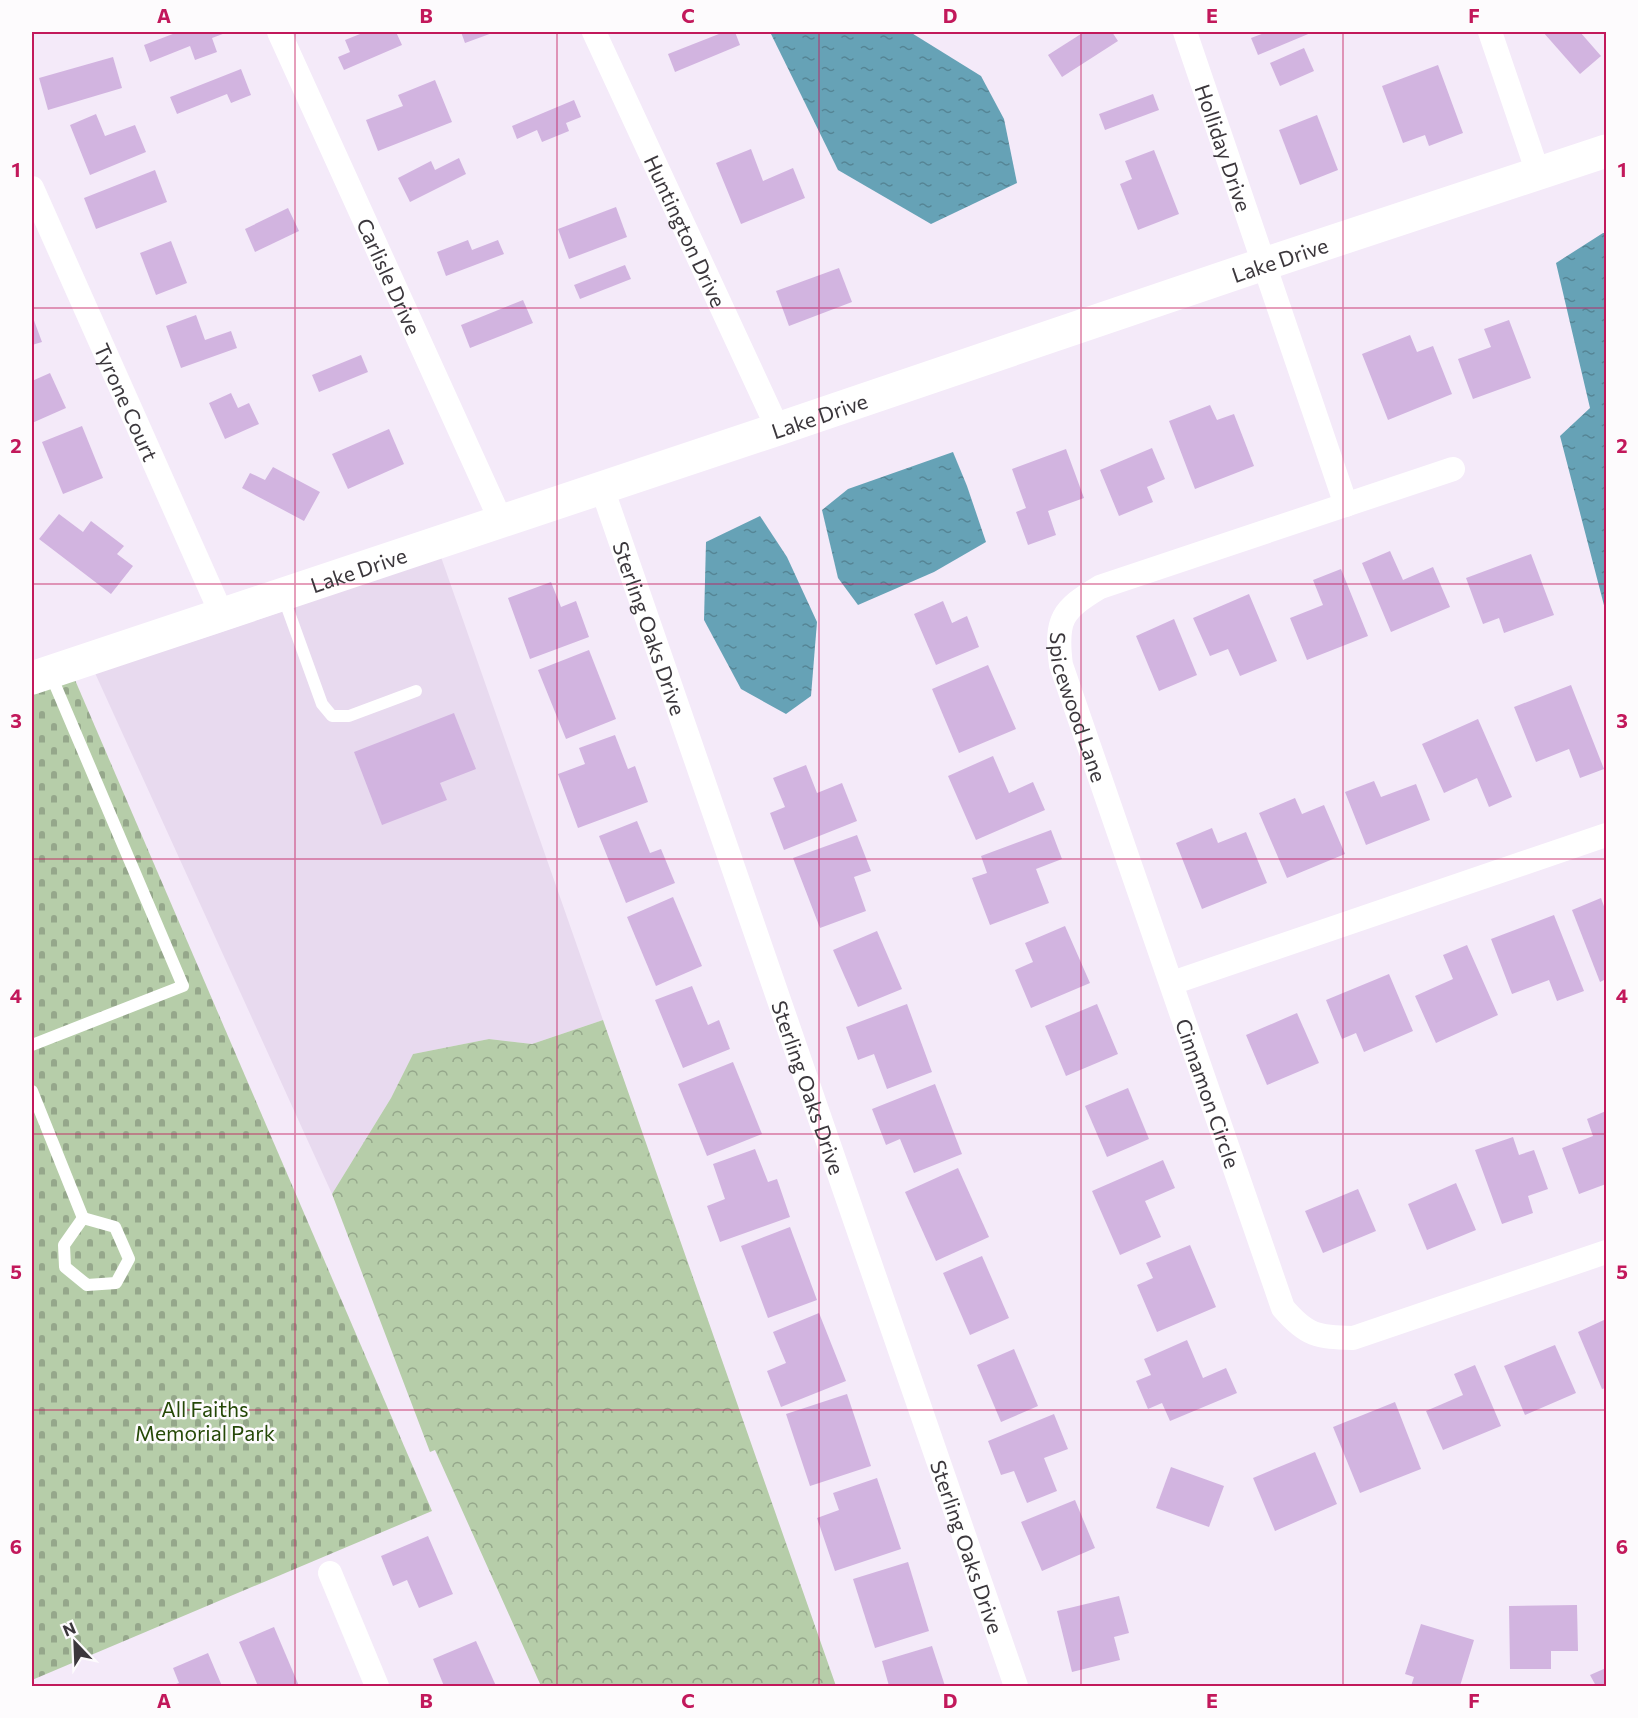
<svg xmlns="http://www.w3.org/2000/svg" width="1638" height="1718" font-family="Commissioner,sans-serif">
<defs>
<pattern id="forest-crowns" width="20" height="18" patternUnits="userSpaceOnUse" patternTransform="scale(1.5)"><rect width="20" height="18" fill="#b6cda9"/><path d="M2 6a3 3 0 1 1 6 0M12 15a3 3 0 1 1 6 0" fill="none" stroke="#95a78b"/></pattern>
<pattern id="cemetery-stones" width="16" height="16" patternUnits="userSpaceOnUse" patternTransform="scale(1.5)"><rect width="16" height="16" fill="#b6cda9"/><path d="M2 7V4a2 2 0 0 1 4 0v3zM10 15v-3a2 2 0 0 1 4 0v3z" fill="#95a78b"/></pattern>
<pattern id="water-ripples" width="26" height="14" patternUnits="userSpaceOnUse" patternTransform="scale(1.5)"><rect width="26" height="14" fill="#66a2b6"/><path d="M2 4q2-2 4 0t4 0M15 11q2-2 4 0t4 0" fill="none" stroke="#558595"/></pattern>
</defs>
<rect width="100%" height="100%" fill="#f4eaf9"/>
<!-- built -->
<path fill="#e8daef" d="M441,557L603,1020L532,1044L489,1039L413,1054L391,1098L332,1194L95,673L216,634Z"/>
<!-- forest -->
<path fill="url(#forest-crowns)" d="M603,1020L836,1686H541L435,1450L430,1452L332,1194L391,1098L413,1054L489,1039L532,1044Z"/>
<!-- cemetery -->
<path fill="url(#cemetery-stones)" d="M69,666L432,1511L32,1680V679Z"/>
<!-- water -->
<g fill="url(#water-ripples)">
<path d="M770,32H910L981,76L1004,119L1017,183L931,224L838,170Z"/>
<path d="M1603,233H1606V613L1560,436L1590,408L1556,263Z"/>
<path d="M953,452L967,486L986,542L934,572L858,605L838,578L822,510L848,489Z"/>
<path d="M760,516L787,557L817,622L811,696L786,714L741,689L704,620L706,542Z"/>
</g>
<!-- building -->
<g fill="#d2b4e0">
<path d="M178,32H228L212,38L217,52L195,60L190,46L150,62L144,45Z"/>
<path d="M365,32H396L402,45L344,70L338,57L350,52L345,40Z"/>
<path d="M461,32H495L465,43Z"/>
<path d="M724,32H735L740,45L675,72L668,54Z"/>
<path d="M1084,32H1112L1118,41L1062,77L1048,55Z"/>
<path d="M1267,32H1313L1258,55L1251,38Z"/>
<path d="M1543,32H1580L1601,56L1580,74Z"/>
<path d="M1304,48L1314,71L1280,86L1270,63Z"/>
<path d="M113,57L122,88L48,110L39,78Z"/>
<path d="M1438,65L1463,133L1429,146L1425,135L1403,143L1382,86Z"/>
<path d="M241,69L251,95L231,103L227,94L177,114L170,97Z"/>
<path d="M435,80L452,122L378,151L366,120L403,106L398,95Z"/>
<path d="M1153,94L1159,110L1105,130L1099,114Z"/>
<path d="M574,100L581,117L566,123L569,131L542,142L537,130L517,139L512,126Z"/>
<path d="M96,114L105,136L135,125L146,152L90,175L70,125Z"/>
<path d="M1317,115L1338,170L1300,185L1279,130Z"/>
<path d="M751,149L763,181L793,168L805,198L741,224L716,163Z"/>
<path d="M1154,150L1179,214L1138,230L1120,184L1132,179L1125,161Z"/>
<path d="M459,158L466,174L410,202L398,178L431,161L435,170Z"/>
<path d="M155,170L167,202L96,229L84,198Z"/>
<path d="M616,207L627,237L569,259L558,229Z"/>
<path d="M288,208L299,231L255,252L245,229Z"/>
<path d="M468,240L472,250L498,240L504,254L446,276L437,252Z"/>
<path d="M171,241L187,283L156,295L140,253Z"/>
<path d="M625,265L631,279L580,299L574,285Z"/>
<path d="M839,268L852,302L789,326L776,291Z"/>
<path d="M523,300L533,323L470,348L461,325Z"/>
<path d="M32,315L42,342L32,345Z"/>
<path d="M196,315L205,340L231,331L237,348L181,368L166,326Z"/>
<path d="M1509,320L1531,378L1473,399L1458,359L1491,347L1484,329Z"/>
<path d="M1410,335L1417,352L1433,346L1452,394L1388,420L1362,354Z"/>
<path d="M361,355L368,372L319,392L312,375Z"/>
<path d="M50,373L66,408L32,423V381Z"/>
<path d="M231,393L238,408L249,403L259,424L225,439L209,403Z"/>
<path d="M1210,405L1217,420L1234,414L1254,466L1195,489L1169,421Z"/>
<path d="M82,426L103,478L63,494L42,442Z"/>
<path d="M389,429L404,464L348,489L332,454Z"/>
<path d="M1152,448L1165,479L1147,487L1153,502L1119,516L1100,470Z"/>
<path d="M1066,449L1084,498L1048,511L1056,535L1028,545L1016,512L1026,508L1012,469Z"/>
<path d="M273,467L320,492L304,521L242,488L250,473L265,480Z"/>
<path d="M59,514L83,532L91,521L124,546L117,554L133,566L111,594L39,539Z"/>
<path d="M1390,551L1403,580L1433,567L1450,607L1391,632L1362,563Z"/>
<path d="M1531,554L1554,615L1504,633L1499,618L1483,624L1466,578Z"/>
<path d="M1341,569L1368,636L1307,660L1290,618L1323,605L1313,580Z"/>
<path d="M551,582L561,607L576,601L589,637L530,659L508,598Z"/>
<path d="M1249,594L1277,661L1240,676L1228,649L1210,656L1193,618Z"/>
<path d="M943,601L952,623L967,616L979,647L936,665L914,614Z"/>
<path d="M1174,619L1197,675L1159,691L1136,636Z"/>
<path d="M589,650L616,719L566,739L538,670Z"/>
<path d="M988,665L1016,729L959,753L932,689Z"/>
<path d="M1571,685L1604,769L1580,778L1569,749L1536,762L1514,707Z"/>
<path d="M454,713L476,769L440,783L447,800L382,825L354,752Z"/>
<path d="M1478,719L1512,797L1489,807L1477,778L1444,793L1422,744Z"/>
<path d="M615,735L628,769L635,766L648,802L578,828L558,774L585,764L579,748Z"/>
<path d="M993,756L1009,793L1033,782L1045,810L976,840L948,776Z"/>
<path d="M806,765L817,793L842,783L857,821L784,850L770,813L785,807L773,778Z"/>
<path d="M1374,781L1381,797L1416,784L1430,820L1366,845L1345,792Z"/>
<path d="M1295,798L1302,814L1324,805L1345,854L1287,878L1259,813Z"/>
<path d="M637,821L650,853L661,849L675,883L626,903L599,836Z"/>
<path d="M1212,828L1218,843L1246,832L1267,883L1202,909L1176,843Z"/>
<path d="M1051,830L1062,859L1036,869L1049,903L990,925L972,878L987,873L981,856Z"/>
<path d="M857,835L871,871L854,877L866,911L820,928L793,858Z"/>
<path d="M673,897L702,966L656,986L627,917Z"/>
<path d="M1601,898L1606,912V979L1600,982L1572,910Z"/>
<path d="M1554,915L1584,991L1557,1001L1549,980L1512,994L1491,939Z"/>
<path d="M1065,926L1090,983L1031,1008L1015,970L1033,962L1025,943Z"/>
<path d="M877,931L902,989L858,1007L833,950Z"/>
<path d="M1467,945L1498,1015L1436,1043L1415,996L1453,979L1443,955Z"/>
<path d="M1389,974L1413,1031L1364,1052L1356,1033L1342,1039L1326,1000Z"/>
<path d="M692,986L708,1025L719,1020L730,1049L683,1068L655,1000Z"/>
<path d="M907,1004L932,1072L887,1089L874,1054L858,1060L846,1027Z"/>
<path d="M1097,1004L1118,1054L1066,1076L1045,1026Z"/>
<path d="M1297,1013L1319,1063L1267,1085L1246,1035Z"/>
<path d="M733,1062L762,1134L707,1156L678,1084Z"/>
<path d="M935,1084L962,1154L914,1173L900,1139L886,1145L872,1109Z"/>
<path d="M1128,1088L1149,1139L1107,1157L1085,1106Z"/>
<path d="M1606,1111V1184L1579,1194L1562,1148L1593,1136L1587,1119Z"/>
<path d="M1513,1137L1519,1155L1534,1150L1548,1189L1528,1196L1533,1213L1502,1224L1475,1150Z"/>
<path d="M755,1149L768,1182L777,1179L790,1217L720,1242L707,1206L725,1199L713,1164Z"/>
<path d="M1163,1160L1175,1188L1145,1201L1161,1237L1120,1255L1092,1191Z"/>
<path d="M958,1168L989,1237L936,1261L905,1192Z"/>
<path d="M1456,1183L1476,1230L1427,1250L1408,1204Z"/>
<path d="M1358,1189L1376,1231L1323,1253L1305,1211Z"/>
<path d="M790,1227L817,1300L768,1318L741,1246Z"/>
<path d="M1190,1245L1216,1307L1157,1332L1137,1285L1153,1278L1146,1263Z"/>
<path d="M982,1256L1009,1318L970,1335L943,1273Z"/>
<path d="M819,1313L846,1381L781,1407L767,1371L786,1363L773,1332Z"/>
<path d="M1606,1319V1388L1602,1389L1578,1332Z"/>
<path d="M1187,1340L1203,1378L1226,1368L1237,1393L1170,1421L1162,1403L1148,1409L1136,1381L1151,1375L1144,1359Z"/>
<path d="M1555,1345L1576,1393L1525,1415L1504,1366Z"/>
<path d="M1014,1349L1038,1406L1001,1422L977,1365Z"/>
<path d="M1475,1365L1501,1426L1443,1450L1426,1411L1463,1395L1454,1374Z"/>
<path d="M847,1394L871,1466L810,1486L786,1414Z"/>
<path d="M1395,1402L1421,1469L1360,1493L1333,1427Z"/>
<path d="M1054,1414L1068,1449L1044,1458L1057,1491L1027,1503L1014,1471L1001,1475L988,1441Z"/>
<path d="M1315,1452L1337,1504L1275,1531L1253,1478Z"/>
<path d="M1171,1467L1224,1486L1209,1527L1156,1508Z"/>
<path d="M877,1478L901,1549L835,1571L817,1518L839,1510L833,1493Z"/>
<path d="M1075,1500L1095,1548L1042,1571L1021,1522Z"/>
<path d="M428,1536L453,1594L419,1608L407,1580L393,1586L381,1556Z"/>
<path d="M908,1562L929,1631L875,1648L853,1579Z"/>
<path d="M1119,1596L1129,1633L1114,1637L1120,1660L1072,1672L1057,1611Z"/>
<path d="M1577,1605L1578,1651H1551V1669H1510L1509,1606Z"/>
<path d="M1421,1624L1474,1640L1460,1686H1411L1414,1677L1405,1674Z"/>
<path d="M274,1627L299,1686H258L239,1642Z"/>
<path d="M476,1641L496,1686H444L433,1659Z"/>
<path d="M932,1646L945,1686H889L882,1661Z"/>
<path d="M208,1653L222,1686H170L179,1683L173,1668Z"/>
<path d="M1606,1668V1686H1596L1590,1675Z"/>
</g>
<g fill="none" stroke-linecap="round" stroke-linejoin="round">
<!-- lane -->
<g stroke="#fff" stroke-width="12">
<path d="M283,596L322,704L332,716H349L416,691"/>
<path d="M32,1045L183,986L50,673"/>
<path d="M32,1091L83,1218"/>
<path d="M83,1218L115,1227L129,1259L116,1283L87,1285L65,1267L64,1245Z"/>
</g>
<!-- street -->
<g stroke="#fff" stroke-width="24">
<path id="s1" d="M279,32L501,521"/>
<path id="s2" d="M594,32L778,429"/>
<path id="s3" d="M1185,32L1346,505"/>
<path d="M1490,32L1538,173"/>
<path id="s4" d="M32,188L222,615"/>
<path id="s5" d="M1453,469L1100,587C1062,610 1055,619 1061,665L1283,1308C1307,1336 1317,1337 1353,1338L1606,1252"/>
<path id="s6" d="M602,488L1016,1686"/>
<path d="M1172,983L1606,835"/>
<path d="M330,1573L377,1686"/>
</g>
<!-- secondary -->
<path stroke="#fff" stroke-width="33" id="s7" d="M32,678L778,429L1264,264L1606,151"/>
</g>
<!-- grid -->
<path fill="none" stroke="#c2185b" stroke-width="1.5" stroke-opacity="0.55" d="M295,32V1686M557,32V1686M819,32V1686M1081,32V1686M1343,32V1686M32,308H1606M32,584H1606M32,859H1606M32,1134H1606M32,1410H1606"/>
<g text-anchor="middle" dominant-baseline="central" stroke-width="5" stroke-linejoin="round" paint-order="stroke">
<!-- street labels -->
<g font-size="21" fill="#3b373c" stroke="#fdfbfd">
<text stroke="none"><textPath href="#s3" startOffset="122">Holliday Drive</textPath></text>
<text stroke="none"><textPath href="#s2" startOffset="219">Huntington Drive</textPath></text>
<text stroke="none"><textPath href="#s7" startOffset="1316">Lake Drive</textPath></text>
<text stroke="none"><textPath href="#s1" startOffset="268">Carlisle Drive</textPath></text>
<text stroke="none"><textPath href="#s4" startOffset="234">Tyrone Court</textPath></text>
<text stroke="none"><textPath href="#s7" startOffset="830">Lake Drive</textPath></text>
<text stroke="none"><textPath href="#s7" startOffset="344">Lake Drive</textPath></text>
<text stroke="none"><textPath href="#s6" startOffset="148">Sterling Oaks Drive</textPath></text>
<text stroke="none"><textPath href="#s5" startOffset="513">Spicewood Lane</textPath></text>
<text stroke="none"><textPath href="#s6" startOffset="634">Sterling Oaks Drive</textPath></text>
<text stroke="none"><textPath href="#s5" startOffset="921">Cinnamon Circle</textPath></text>
<text stroke="none"><textPath href="#s6" startOffset="1120">Sterling Oaks Drive</textPath></text>
</g>
<!-- park labels -->
<g font-size="21" fill="#254807" stroke="#fdfbfd">
<text x="205" y="1408">All Faiths<tspan x="205" dy="24">Memorial Park</tspan></text>
</g>
</g>
<!-- border -->
<rect width="1638" height="1718" fill="none" stroke="#fdfbfd" stroke-width="66"/>
<!-- north arrow -->
<g transform="translate(75 1643) rotate(337)" stroke="#fdfbfd" stroke-width="4.5" paint-order="stroke">
<path d="M0-4.5L10 22L0 15L-10 22Z" fill="#3b373c"/>
<text y="-9" font-size="16" font-weight="bold" text-anchor="middle" fill="#3b373c">N</text>
</g>
<rect x="33" y="33" width="1572" height="1652" fill="none" stroke="#c2185b" stroke-width="2"/>
<g font-size="20" text-anchor="middle" font-weight="bold" fill="#c2185b">
<text x="164" y="23">A</text>
<text x="426" y="23">B</text>
<text x="688" y="23">C</text>
<text x="950" y="23">D</text>
<text x="1212" y="23">E</text>
<text x="1474" y="23">F</text>
<text x="16" y="177">1</text>
<text x="1622" y="177">1</text>
<text x="16" y="453">2</text>
<text x="1622" y="453">2</text>
<text x="16" y="728">3</text>
<text x="1622" y="728">3</text>
<text x="16" y="1003">4</text>
<text x="1622" y="1003">4</text>
<text x="16" y="1279">5</text>
<text x="1622" y="1279">5</text>
<text x="16" y="1554">6</text>
<text x="1622" y="1554">6</text>
<text x="164" y="1708">A</text>
<text x="426" y="1708">B</text>
<text x="688" y="1708">C</text>
<text x="950" y="1708">D</text>
<text x="1212" y="1708">E</text>
<text x="1474" y="1708">F</text>
</g>
</svg>
